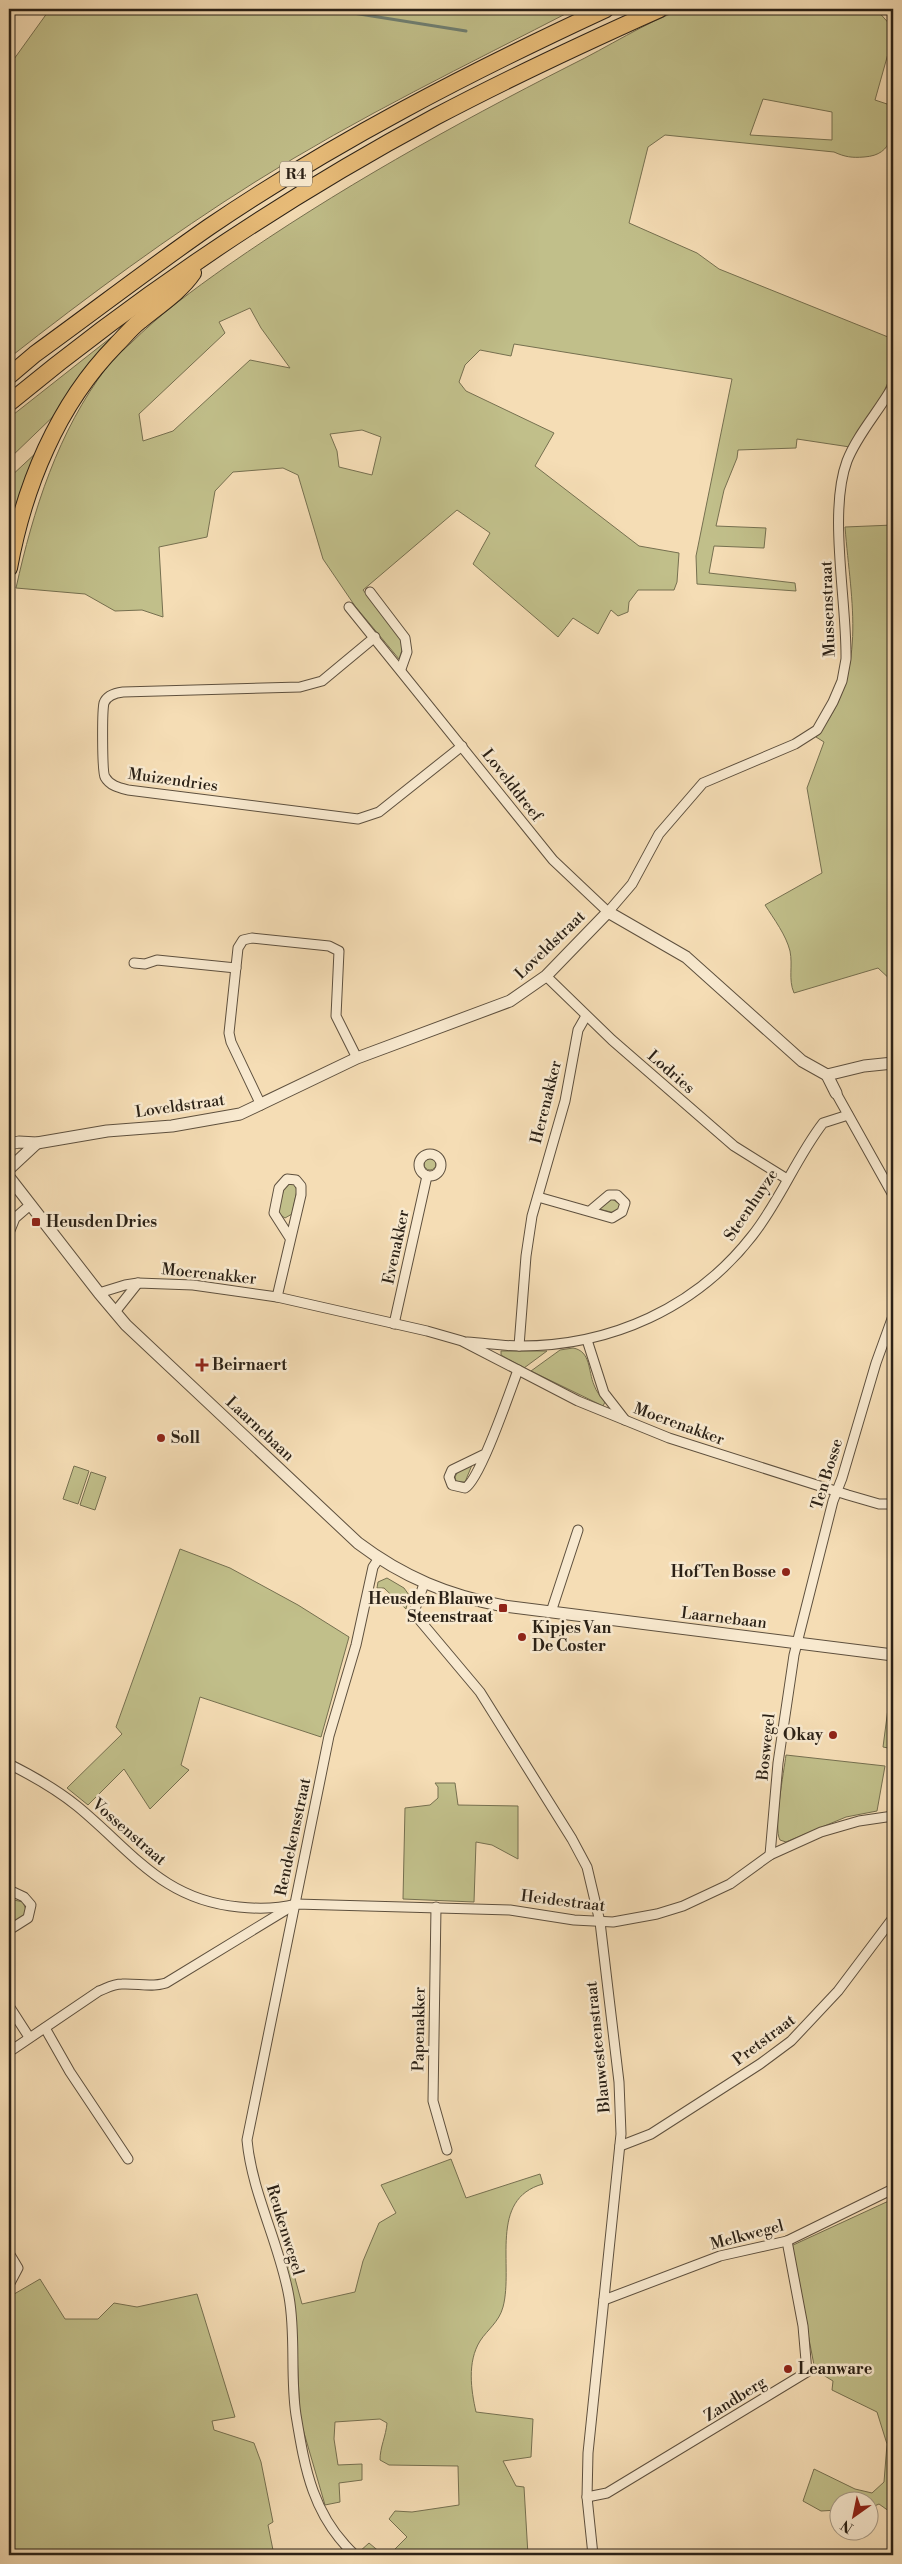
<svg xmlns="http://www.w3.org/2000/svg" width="902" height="2564" font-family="'Libre Bodoni',serif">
<rect width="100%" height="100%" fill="#f5ddb5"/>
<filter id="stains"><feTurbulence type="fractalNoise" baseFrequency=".004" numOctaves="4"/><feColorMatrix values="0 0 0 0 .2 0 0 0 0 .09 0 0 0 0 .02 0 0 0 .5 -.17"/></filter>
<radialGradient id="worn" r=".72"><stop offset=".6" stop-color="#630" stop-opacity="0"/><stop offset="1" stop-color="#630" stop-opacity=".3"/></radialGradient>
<!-- green -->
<g fill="#c1bf8a" stroke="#767050" fill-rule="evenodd">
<path d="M50,9H575C467,65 358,117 255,182C169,236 88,296 9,358V66Z"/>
<path d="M683,9H876L893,28V36L875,100L893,106C893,130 895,155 864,157C852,158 845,157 834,152L665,135L648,147L629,223L697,253L719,269L893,339V371L882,396L850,447L797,439L796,448L738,450L737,458L724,490L716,526L766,528L764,548L714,546L709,573L795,583L796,591L697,584L696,556L732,379L514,344L511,356L480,350L465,365L459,382L466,391L554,433L535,466L639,546L679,553L677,582L674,590H638L629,602L628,612L618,616L611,610L598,634L573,618L558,637L473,564L490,533L457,510L363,590L401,637L402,650L399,659L355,606L323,559L298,475L283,468L233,472L215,491L207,537L159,547L163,617L142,610L115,611L85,594L16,588C33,511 58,431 107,367C113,358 122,351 130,344C160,314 193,290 227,266C336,190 453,125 571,65C608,47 644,23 683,9ZM763,99L832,112V140L750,135ZM250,308L261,328L290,368L250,360L173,431L143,441L139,414L225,333L219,322ZM362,430L381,437L372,475L339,467L337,451L330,434Z"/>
<path d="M118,332L62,408L9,459V418Z"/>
<path d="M38,451L9,534V478Z"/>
<path d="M893,525V982L878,968L794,993C788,979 793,966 790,951C786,935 774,919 765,905L822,873L807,788L824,742L816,737C869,672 851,604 845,527Z"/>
<circle cx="430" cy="1164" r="6"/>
<path d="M289,1183L294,1184L297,1190L292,1214L285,1218L279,1214L278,1211L284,1188Z"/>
<path d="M612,1199L620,1204V1207L615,1213L599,1209Z"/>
<path d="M573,1348C591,1351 588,1371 594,1385C596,1391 600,1396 605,1402L603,1406L531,1371L560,1350Z"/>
<path d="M501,1351H547L524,1368L501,1355Z"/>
<path d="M472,1465L465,1482L456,1481L455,1477L458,1471Z"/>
<path d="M74,1466L89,1471L78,1504L63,1499Z"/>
<path d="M91,1472L106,1477L95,1510L80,1505Z"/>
<path d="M180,1549L230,1568L298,1605L349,1637L321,1737L200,1697L181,1765L189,1770L150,1809L124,1769L88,1805L67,1788L122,1734L116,1727Z"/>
<path d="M387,1578L404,1588L409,1595L406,1609L384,1588H377L378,1582Z"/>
<path d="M893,1670V1749L883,1747Z"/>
<path d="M786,1755L885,1766L877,1811L846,1817L786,1842L780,1840C773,1828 784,1771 786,1755Z"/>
<path d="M435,1783H455L458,1805L518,1806V1859L492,1845L476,1842L474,1902L403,1899L405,1808L430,1805L438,1798V1787Z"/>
<path d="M14,1900L23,1902L26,1910L25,1915L9,1925V1907Z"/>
<path d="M451,2159L466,2198L540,2174L543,2184C488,2199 514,2266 503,2307C499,2322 488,2329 480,2341C467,2362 471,2390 476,2412L533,2419L531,2457L503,2461L516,2486L524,2487L528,2555H362L359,2552L369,2543L381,2553L389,2555L407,2537L389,2519L395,2511L412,2512L459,2505L458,2466L389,2465L380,2460C380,2447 386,2436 387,2423L380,2419L335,2422L334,2439L338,2465L362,2464V2480L339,2483L340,2502L325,2505L300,2419L295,2309L285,2264L293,2271L302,2304L355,2292L363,2261L379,2223L396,2213L381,2185Z"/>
<path d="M893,2199V2514L879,2504L870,2508V2502H840L839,2510L821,2511L803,2501L814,2469L855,2489L872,2493L884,2482L887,2444L877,2412L832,2390L833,2381L820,2373L814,2365L791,2246Z"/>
<path d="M40,2279L65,2319H98L114,2303L137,2307L197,2294L235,2417L212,2421L214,2430L254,2443L261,2462L273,2522L268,2525L274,2555H9V2297Z"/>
</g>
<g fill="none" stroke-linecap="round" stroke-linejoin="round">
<!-- stream -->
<path stroke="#6f7e71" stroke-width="3" d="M328,9L466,31"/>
<defs>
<g id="minor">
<path d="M370,592L405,638L407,652L401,669"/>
<path d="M349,607L553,860L608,912L632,884L659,834L703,783L795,744L817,730L833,702L842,681L846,659C847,602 828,512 847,461C857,435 879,411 893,386"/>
<path d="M375,637L322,681L300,687L123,692C115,693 107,695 104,703C102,711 102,772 105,777C110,786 120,788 128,790L358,819L379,812L462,746"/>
<path d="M134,963L145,964L157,960L236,968"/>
<path d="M546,976L612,1040L734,1146L787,1179"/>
<path d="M836,1093L893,1195"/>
<path d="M261,1105L231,1042L229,1033L238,948L243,940L252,938L329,946L339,951L336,1016L357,1058"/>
<circle cx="430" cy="1165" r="11"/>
<path d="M538,1197L612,1218L622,1212L625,1203L617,1195H609L590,1211"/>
<path d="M9,1233L15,1218L30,1205"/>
<path d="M99,1293L125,1285L138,1283L193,1285L277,1297L427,1331L462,1341L578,1401L669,1438L848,1495L879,1504H893"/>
<path d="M277,1297L301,1195V1186L296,1180L287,1179L279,1188L274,1213L290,1238"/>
<path d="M115,1312L138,1283"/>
<path d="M394,1324L427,1176"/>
<path d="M587,1340L604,1393L625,1420"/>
<path d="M467,1342C485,1343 503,1346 520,1346C611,1346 696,1308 752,1236C780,1201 796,1158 823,1123L848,1115"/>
<path d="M519,1346L526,1256L532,1216L565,1101L578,1030L586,1016"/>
<path d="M485,1454L452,1470L449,1477L452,1485L465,1488C480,1480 510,1391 518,1370"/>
<path d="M424,1584L415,1609L417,1617L480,1692L572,1839L587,1867L600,1922L619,2082L621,2134L588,2453L587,2497L593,2555"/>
<path d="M551,1612L578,1530"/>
<path d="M9,1764C33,1776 56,1789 77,1806C132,1851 162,1900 239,1907C258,1909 277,1909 296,1904L510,1910L574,1920L613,1922L657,1914L683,1906L730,1884L770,1855L821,1832L859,1821L893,1816"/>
<path d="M770,1855L778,1763L794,1655L833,1501L842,1478L876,1363L893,1316"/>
<path d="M9,1890L24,1897L31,1905L28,1918L9,1930"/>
<path d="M436,1907L433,2101L447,2150"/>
<path d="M9,2006L29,2037"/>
<path d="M45,2028L70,2072L128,2159"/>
<path d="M9,2052L99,1991C107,1988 113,1984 122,1984C138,1983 150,1988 166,1983L289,1908"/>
<path d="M620,2146L651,2134L760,2064L791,2041L838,1991L893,1918"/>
<path d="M9,2253L18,2268L9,2285"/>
<path d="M604,2300L720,2256L787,2241L893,2189"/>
<path d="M587,2497L607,2493L807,2372L803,2326L787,2241"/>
<path d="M355,2555C313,2516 305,2470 296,2415C290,2376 296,2336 289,2297C280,2244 252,2194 247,2140L329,1736L356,1645L373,1567L379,1558"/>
</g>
<g id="tertiary">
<path d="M827,1075L864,1066L893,1063"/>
<path d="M9,1144L19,1142L37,1143L107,1131L172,1126L240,1114L357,1058L510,1001L546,976L608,912L686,957L802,1061L827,1075L836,1093"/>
<path d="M9,1169L37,1143"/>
<path d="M9,1177L99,1293L126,1325L358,1543C403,1577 449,1596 504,1606L893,1655"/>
</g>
<g id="motorway">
<path d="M9,376L35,354C93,312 150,268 209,227C334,142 470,72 606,9"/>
<path d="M9,403C141,294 284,198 435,117C509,78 584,43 660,9"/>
<path d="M9,568C24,487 57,405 116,345C124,337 131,328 140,321C158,306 180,292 193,273"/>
</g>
</defs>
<!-- minor casing -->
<use href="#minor" stroke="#5e503e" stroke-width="11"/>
<!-- tertiary casing -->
<use href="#tertiary" stroke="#5e503e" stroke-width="13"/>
<!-- motorway casing -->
<use href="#motorway" stroke="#2b2116" stroke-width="18"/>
<!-- minor -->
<use href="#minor" stroke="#f8e9cf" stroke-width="9"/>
<!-- tertiary -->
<use href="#tertiary" stroke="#f8e9cf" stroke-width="11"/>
<!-- motorway -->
<use href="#motorway" stroke="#eabe7a" stroke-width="16"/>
</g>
<!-- markers -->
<g fill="#8f2418" stroke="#f8e9cf" stroke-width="2">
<rect x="31" y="1217" width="10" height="10" rx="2.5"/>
<path d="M199.5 1357.5h5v5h5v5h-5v5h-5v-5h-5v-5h5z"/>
<circle cx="161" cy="1438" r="5"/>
<circle cx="786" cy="1572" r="5"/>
<rect x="498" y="1603" width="10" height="10" rx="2.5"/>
<circle cx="522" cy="1637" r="5"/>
<circle cx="833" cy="1735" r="5"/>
<circle cx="788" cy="2369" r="5"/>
</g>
<g text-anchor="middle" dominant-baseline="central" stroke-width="5" stroke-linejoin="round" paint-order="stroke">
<!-- shield labels -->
<rect fill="#f8e9cf" stroke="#685d4e" stroke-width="1" x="280" y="161.5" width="32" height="25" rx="4"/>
<g font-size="15" font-weight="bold" fill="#2b2116">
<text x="296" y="174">R4</text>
</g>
<!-- street labels -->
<g font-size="16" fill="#2b2116" stroke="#f8e9cf">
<text transform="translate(828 609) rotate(-92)">Mussenstraat</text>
<text transform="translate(173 780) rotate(8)">Muizendries</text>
<text transform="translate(512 785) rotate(52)">Lovelddreef</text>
<text transform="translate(550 945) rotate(-44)">Loveldstraat</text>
<text transform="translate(671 1072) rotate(41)">Lodries</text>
<text transform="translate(546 1102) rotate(-76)">Herenakker</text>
<text transform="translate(180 1106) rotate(-8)">Loveldstraat</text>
<text transform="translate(751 1205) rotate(-56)">Steenhuyze</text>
<text transform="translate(396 1247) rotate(-78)">Evenakker</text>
<text transform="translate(209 1274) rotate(6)">Moerenakker</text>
<text transform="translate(679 1424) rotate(20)">Moerenakker</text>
<text transform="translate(260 1429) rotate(43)">Laarnebaan</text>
<text transform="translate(827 1474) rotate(-73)">Ten Bosse</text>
<text transform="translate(724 1618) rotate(7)">Laarnebaan</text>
<text transform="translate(766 1747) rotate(-84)">Boswegel</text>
<text transform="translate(129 1832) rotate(41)">Vossenstraat</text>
<text transform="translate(293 1837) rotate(-78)">Rendekensstraat</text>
<text transform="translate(563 1901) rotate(7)">Heidestraat</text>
<text transform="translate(419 2029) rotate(-89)">Papenakker</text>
<text transform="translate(764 2040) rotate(-37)">Pretstraat</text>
<text transform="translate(598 2047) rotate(-96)">Blauwesteenstraat</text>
<text transform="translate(285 2230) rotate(73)">Reukenwegel</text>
<text transform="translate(747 2235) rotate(-15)">Melkwegel</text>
<text transform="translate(735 2399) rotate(-32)">Zandberg</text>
</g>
<!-- poi labels -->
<g font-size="16" font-weight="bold" fill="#2b2116" stroke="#f8e9cf" text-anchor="start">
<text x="46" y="1222">Heusden Dries</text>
<text x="212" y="1365">Beirnaert</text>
<text x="171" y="1438">Soll</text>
<text x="776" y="1572" text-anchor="end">Hof Ten Bosse</text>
<text x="493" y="1599" text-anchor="end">Heusden Blauwe<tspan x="493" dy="18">Steenstraat</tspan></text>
<text x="532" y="1628">Kipjes Van<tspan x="532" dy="18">De Coster</tspan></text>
<text x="823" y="1735" text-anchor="end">Okay</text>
<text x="798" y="2369">Leanware</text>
</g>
</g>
<!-- margin -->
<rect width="902" height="2564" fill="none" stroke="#f5ddb5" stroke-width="30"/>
<rect x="10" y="10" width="882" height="2544" fill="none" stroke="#2b2116" stroke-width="2.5"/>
<rect x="15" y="15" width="872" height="2534" fill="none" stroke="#2b2116"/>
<!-- north arrow -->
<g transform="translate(854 2516) rotate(213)"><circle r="24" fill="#f8e9cf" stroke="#a69985"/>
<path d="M0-4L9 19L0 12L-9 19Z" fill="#8f2418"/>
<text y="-8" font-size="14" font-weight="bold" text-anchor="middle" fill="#2b2116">N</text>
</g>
<rect width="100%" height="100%" filter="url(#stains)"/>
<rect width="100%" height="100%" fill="url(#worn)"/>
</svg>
